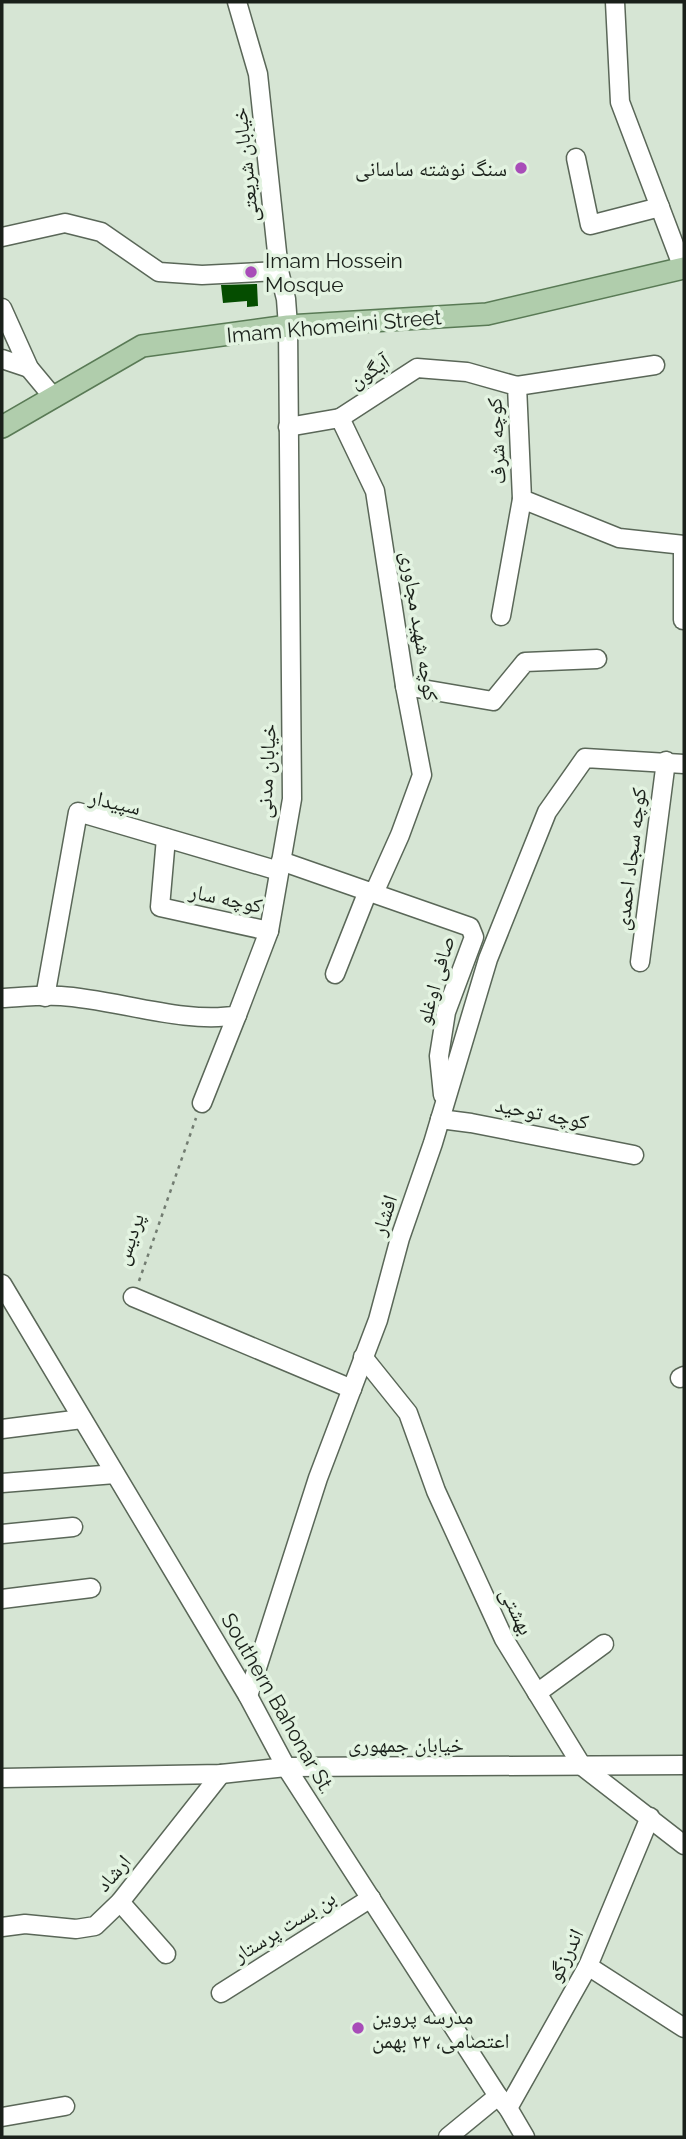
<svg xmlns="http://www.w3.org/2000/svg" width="686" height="2139" font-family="Raleway,'Noto Naskh Arabic',sans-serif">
<rect width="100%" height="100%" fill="#d6e5d4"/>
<!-- building -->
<path fill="#054d00" d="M257,284L258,306L247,307V301L223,303L221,285Z"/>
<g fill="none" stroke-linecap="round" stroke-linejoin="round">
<defs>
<g id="minor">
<path d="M615,2L620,102L683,268"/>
<path d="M576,158L590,225L660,207"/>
<path d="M2,237L65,223L101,232L159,272L202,275L279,271"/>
<path d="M2,308L29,368L54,398"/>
<path d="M2,359L29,368"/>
<path d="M517,386L655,365"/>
<path d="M340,418L417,368L467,372L517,386L522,499L619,538L684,545"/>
<path d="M288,427L340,418L375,491L405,686L422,775L400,835L374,893"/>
<path d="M683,546V620"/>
<path d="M501,616L522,499"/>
<path d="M405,686L493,701L525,662L597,659"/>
<path d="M166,838L160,907L269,931"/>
<path d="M281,861L470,927L474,937L446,1012L439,1056L443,1095"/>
<path d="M640,962L666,761"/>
<path d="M335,974L368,891"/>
<path d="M45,997L78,812L279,871"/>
<path d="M2,998C21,997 42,995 61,996C114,999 186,1025 237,1015L269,931L292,799L288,326L286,299L279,271L258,74L237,2"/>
<path d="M202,1103L237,1015"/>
<path d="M440,1119L471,1123L634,1155"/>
<path d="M2,1284L248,1696L286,1767L498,2096L508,2108L525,2137"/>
<path d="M133,1297L352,1389"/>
<path d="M363,1357L408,1413L436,1491L504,1639L582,1766L684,1845"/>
<path d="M680,1378L684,1376"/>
<path d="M2,1429L82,1419"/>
<path d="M2,1483L115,1474"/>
<path d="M2,1534L73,1527"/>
<path d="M2,1599L91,1588"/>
<path d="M537,1693L604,1644"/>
<path d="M248,1696L318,1478L378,1320L400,1238L433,1143L488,959L547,812L585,758L684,764"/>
<path d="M2,1778L221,1774L286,1767L684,1765"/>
<path d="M120,1902L166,1954"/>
<path d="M2,1927L25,1924L76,1929L95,1926L120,1902L221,1774"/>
<path d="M588,1966L684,2028"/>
<path d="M221,1993L371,1898"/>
<path d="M508,2108L588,1966L650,1817"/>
<path d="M2,2117L65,2106"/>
<path d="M448,2137L498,2096"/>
</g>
<path id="major" d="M2,427L142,346L288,326L487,314L684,268"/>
</defs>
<!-- minor casing -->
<use href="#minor" stroke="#5a6758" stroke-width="21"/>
<!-- major casing -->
<use href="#major" stroke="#597a55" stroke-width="24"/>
<!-- path -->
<path stroke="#727c71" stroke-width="2.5" stroke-dasharray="3.5 5" stroke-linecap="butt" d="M139,1281L196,1118"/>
<!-- minor -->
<use href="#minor" stroke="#fff" stroke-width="18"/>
<!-- major -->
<use href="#major" stroke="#b0cdac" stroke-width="21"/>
</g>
<!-- markers -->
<g fill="#a84db8" stroke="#e3f3e1" stroke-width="2.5">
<circle cx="521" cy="168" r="7"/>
<circle cx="251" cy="272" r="7"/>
<circle cx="358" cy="2028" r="7"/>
</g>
<g text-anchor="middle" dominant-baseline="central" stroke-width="7" stroke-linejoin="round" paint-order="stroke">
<!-- street labels -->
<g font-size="21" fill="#1a201a" stroke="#e3f3e1">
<text transform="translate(245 165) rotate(-96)">خیابان شریعتی</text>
<text transform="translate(334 326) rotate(-5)">Imam Khomeini Street</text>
<text transform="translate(369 371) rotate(-33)">آیگون</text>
<text transform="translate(496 441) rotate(-93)">کوچه شرف</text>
<text transform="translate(420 626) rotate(81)">کوچه شهید مجاوری</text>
<text transform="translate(266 771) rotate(-87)">خیابان مدنی</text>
<text transform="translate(115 802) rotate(13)">سپیدار</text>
<text transform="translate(630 859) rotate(-83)">کوچه سجاد احمدی</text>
<text transform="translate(226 898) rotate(12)">کوچه سار</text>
<text transform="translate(435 980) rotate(-74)">صافی اوغلو</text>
<text transform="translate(542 1113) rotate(11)">کوچه توحید</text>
<text transform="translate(384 1215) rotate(-72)">افشار</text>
<text transform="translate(129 1239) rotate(-71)">پردیس</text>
<text transform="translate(517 1611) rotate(64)">بهشتی</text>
<text transform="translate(278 1703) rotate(60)">Southern Bahonar St.</text>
<text x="406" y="1744">خیابان جمهوری</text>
<text transform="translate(113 1873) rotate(-49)">ارشاد</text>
<text transform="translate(284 1926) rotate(-32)">بن بست پرستار</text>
<text transform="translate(565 1955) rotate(-64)">اندرزگو</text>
</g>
<!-- poi labels -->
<g font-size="21" fill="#1a201a" stroke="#e3f3e1" text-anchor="start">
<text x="507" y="168" text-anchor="end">سنگ نوشته ساسانی</text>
<text x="265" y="260">Imam Hossein<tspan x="265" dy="24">Mosque</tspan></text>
<text x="372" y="2016">مدرسه پروین<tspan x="372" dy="24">اعتصامی، ۲۲ بهمن</tspan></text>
</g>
</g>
<!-- border -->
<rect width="686" height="2139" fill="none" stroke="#1a201a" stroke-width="7"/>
</svg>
